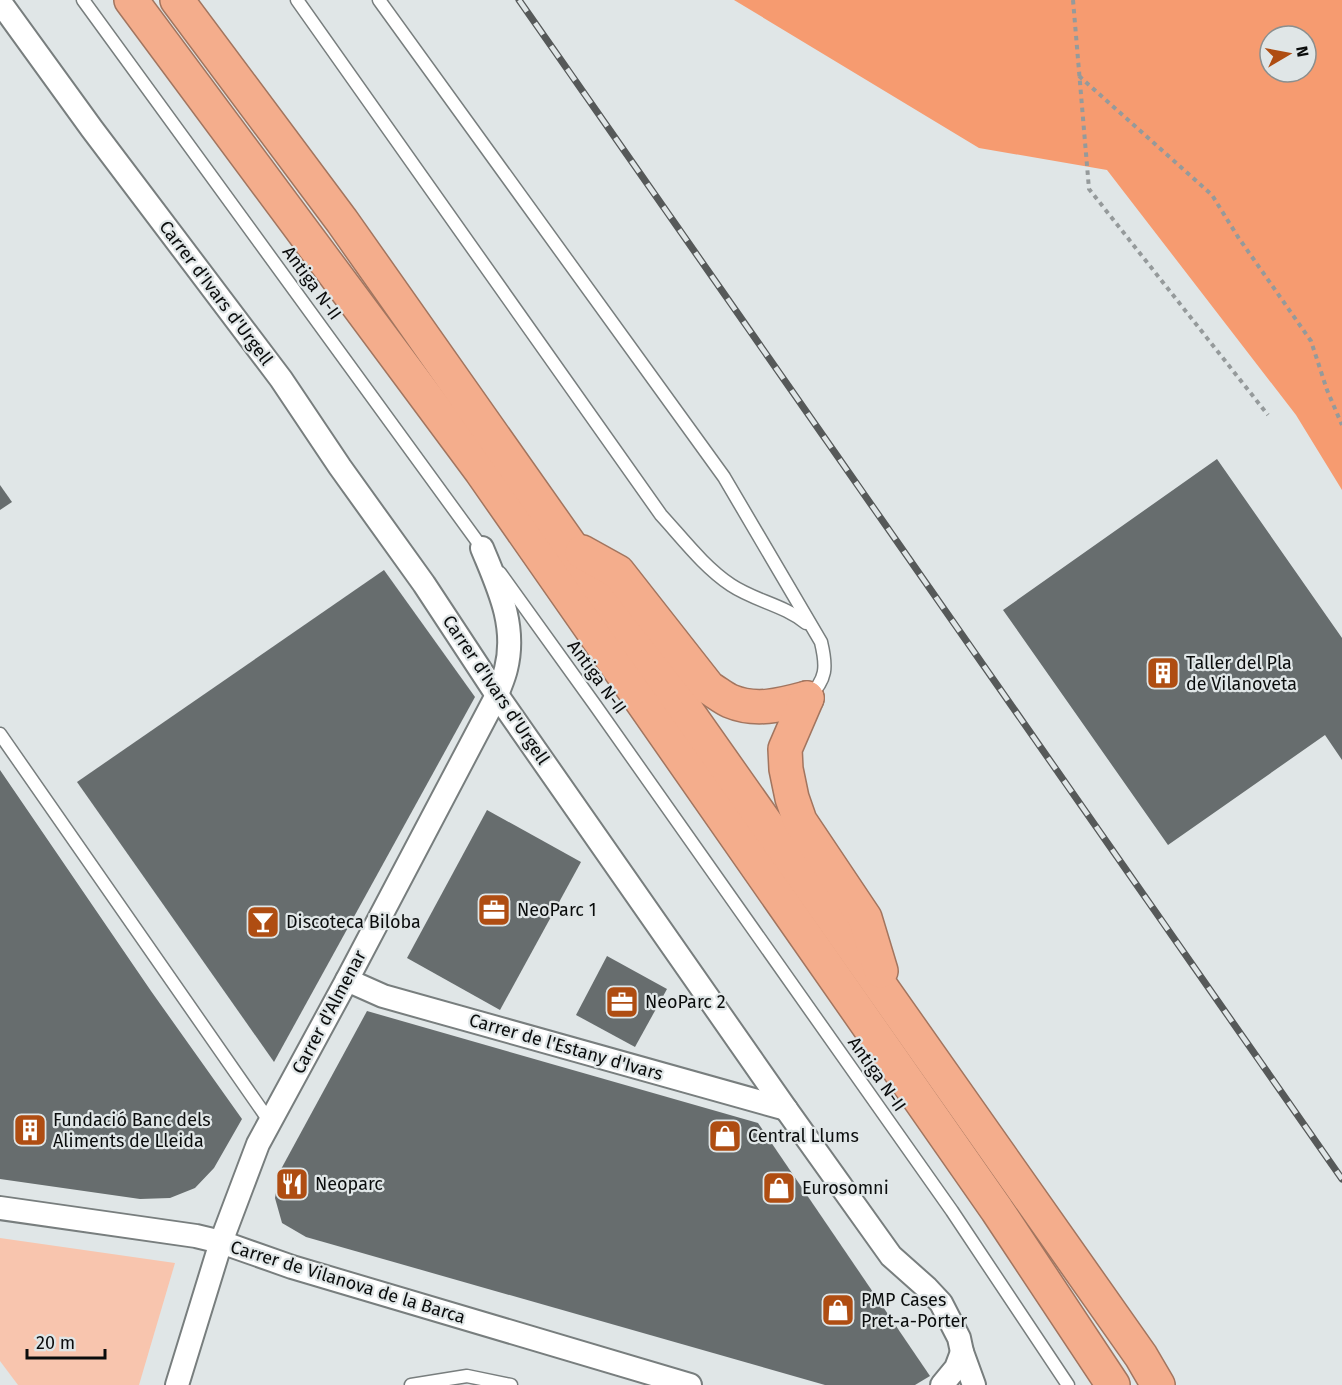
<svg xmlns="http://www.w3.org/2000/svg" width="1342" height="1385" font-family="'Fira Sans',sans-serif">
<rect width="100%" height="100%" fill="#e0e6e7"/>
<!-- green -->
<path fill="#f8c5ae" d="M0,1238L175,1263L139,1385H18L0,1361Z"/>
<!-- forest -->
<path fill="#f69b70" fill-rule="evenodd" d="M734,0H1342V490L1296,415L1107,170L979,148ZM1270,36H1306V72H1270Z"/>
<!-- building -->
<g fill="#676d6e">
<path d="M1217,459L1342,638V760L1325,735L1168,845L1003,610Z"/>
<path d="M0,485L12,502L0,510Z"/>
<path d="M384,570L475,697L274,1062L77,782Z"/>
<path d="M0,770L151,991L242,1119L214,1168L195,1188L170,1198L140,1199L0,1179Z"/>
<path d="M487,810L581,862L500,1010L407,958Z"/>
<path d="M607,956L667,989L635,1047L576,1015Z"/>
<path d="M367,1011L758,1123L930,1376L915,1385H825L306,1237L282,1223L275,1198L280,1171Z"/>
</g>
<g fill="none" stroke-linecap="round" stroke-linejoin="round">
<defs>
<g id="lane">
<path d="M83,0L485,552"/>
<path d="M297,0L661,515C683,539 704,567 731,585C755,601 784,605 806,623"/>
<path d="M379,0L724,477L821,642C827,667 827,679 808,698"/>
<path d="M500,573L595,705L952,1211L1068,1385"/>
<path d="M0,734L270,1122"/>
<path d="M411,1385L467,1376L511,1385"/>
</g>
<g id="street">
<path d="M0,2L92,129L281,379L340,467L424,584L497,695L786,1109L891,1256L927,1288L941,1303L959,1338L962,1352L974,1385"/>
<path d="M347,980L383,996L786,1109"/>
<path d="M0,1208L196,1236L221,1242L292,1267L690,1385"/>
<path d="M177,1385L221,1242L258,1144L347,980L497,695C500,686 504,678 506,669C517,625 498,587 482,548"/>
<path d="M942,1385L956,1368L962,1352"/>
</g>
<g id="highway">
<path d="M131,0L481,471L997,1210L1113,1385"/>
<path d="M177,0L342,221L1141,1356L1158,1385"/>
<path d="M582,552L618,572L709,688C716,692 723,698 730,701C756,712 781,705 807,698"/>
<path d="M807,698L785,749L786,769L792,798L800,821L865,918L881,971"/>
</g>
</defs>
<!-- lane casing -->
<use href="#lane" stroke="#787e7e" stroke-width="15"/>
<!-- street casing -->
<use href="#street" stroke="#787e7e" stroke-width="26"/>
<!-- highway casing -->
<use href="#highway" stroke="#a2755f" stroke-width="36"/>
<!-- path -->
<g stroke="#959a9b" stroke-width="4" stroke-dasharray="4.5 4.5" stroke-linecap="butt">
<path d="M1073,0L1089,189L1268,415"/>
<path d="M1079,76L1212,195L1238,237L1311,341L1327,390L1342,425"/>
</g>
<!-- lane -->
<use href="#lane" stroke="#fff" stroke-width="12"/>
<!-- street -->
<use href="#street" stroke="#fff" stroke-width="22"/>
<!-- highway -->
<use href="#highway" stroke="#f4ad8c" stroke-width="33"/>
<defs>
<path id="rail" d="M519,0L1342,1179"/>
</defs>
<!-- rail casing -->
<use href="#rail" stroke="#565959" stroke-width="7"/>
<!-- rail -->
<use href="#rail" stroke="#e0e6e7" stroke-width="4.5" stroke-dasharray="14" stroke-linecap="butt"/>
</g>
<!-- icons -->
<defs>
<symbol id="building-square" viewBox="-11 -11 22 22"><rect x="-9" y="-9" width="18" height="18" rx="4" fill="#af4d12" stroke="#e0e6e7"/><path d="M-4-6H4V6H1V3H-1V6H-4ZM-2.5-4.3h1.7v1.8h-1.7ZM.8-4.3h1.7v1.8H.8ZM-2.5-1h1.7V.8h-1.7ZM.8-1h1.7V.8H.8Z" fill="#fff"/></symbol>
<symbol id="office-square" viewBox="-11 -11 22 22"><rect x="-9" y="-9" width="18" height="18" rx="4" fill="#af4d12" stroke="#e0e6e7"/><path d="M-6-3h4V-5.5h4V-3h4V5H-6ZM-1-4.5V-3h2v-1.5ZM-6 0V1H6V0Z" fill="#fff"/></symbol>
<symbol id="bar-square" viewBox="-11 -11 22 22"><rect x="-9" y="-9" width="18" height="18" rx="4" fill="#af4d12" stroke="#e0e6e7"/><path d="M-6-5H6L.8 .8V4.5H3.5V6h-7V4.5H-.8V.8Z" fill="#fff"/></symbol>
<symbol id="shop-square" viewBox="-11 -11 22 22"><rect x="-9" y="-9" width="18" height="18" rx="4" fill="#af4d12" stroke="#e0e6e7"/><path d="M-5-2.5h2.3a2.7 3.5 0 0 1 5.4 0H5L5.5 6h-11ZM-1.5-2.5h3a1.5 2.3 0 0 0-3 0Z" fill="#fff"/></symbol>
<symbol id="restaurant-square" viewBox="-11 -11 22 22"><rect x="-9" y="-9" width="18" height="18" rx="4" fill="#af4d12" stroke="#e0e6e7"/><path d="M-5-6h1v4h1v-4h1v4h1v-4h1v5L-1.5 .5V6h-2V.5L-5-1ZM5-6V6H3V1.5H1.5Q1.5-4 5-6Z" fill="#fff"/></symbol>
</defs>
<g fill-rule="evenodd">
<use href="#building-square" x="1144" y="654" width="38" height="38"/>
<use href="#office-square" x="475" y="891" width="38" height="38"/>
<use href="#bar-square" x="244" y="903" width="38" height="38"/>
<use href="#office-square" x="603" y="983" width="38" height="38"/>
<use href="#building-square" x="11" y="1111" width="38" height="38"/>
<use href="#shop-square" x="706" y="1117" width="38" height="38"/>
<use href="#restaurant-square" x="273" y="1165" width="38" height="38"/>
<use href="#shop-square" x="760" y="1169" width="38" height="38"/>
<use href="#shop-square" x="819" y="1291" width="38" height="38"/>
</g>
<g text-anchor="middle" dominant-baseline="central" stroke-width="4.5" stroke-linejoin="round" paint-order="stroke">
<!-- street labels -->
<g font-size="18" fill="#0a0c0c" stroke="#e0e6e7">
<text transform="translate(312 283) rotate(54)">Antiga N-II</text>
<text transform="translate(216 293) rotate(53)">Carrer d'Ivars d'Urgell</text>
<text transform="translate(597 677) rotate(54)">Antiga N-II</text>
<text transform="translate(496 690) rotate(56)">Carrer d'Ivars d'Urgell</text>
<text transform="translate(329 1012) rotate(-62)">Carrer d'Almenar</text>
<text transform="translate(566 1047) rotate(16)">Carrer de l'Estany d'Ivars</text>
<text transform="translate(877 1074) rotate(55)">Antiga N-II</text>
<text transform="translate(348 1282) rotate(17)">Carrer de Vilanova de la Barca</text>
</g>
<!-- poi labels -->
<g font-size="18" fill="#0a0c0c" stroke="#e0e6e7" text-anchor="start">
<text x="1186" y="663">Taller del Pla<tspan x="1186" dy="21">de Vilanoveta</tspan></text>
<text x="517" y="910">NeoParc 1</text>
<text x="286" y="922">Discoteca Biloba</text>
<text x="645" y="1002">NeoParc 2</text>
<text x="53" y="1120">Fundació Banc dels<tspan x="53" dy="21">Aliments de Lleida</tspan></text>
<text x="748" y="1136">Central Llums</text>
<text x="315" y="1184">Neoparc</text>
<text x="802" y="1188">Eurosomni</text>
<text x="861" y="1300">PMP Cases<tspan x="861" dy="21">Pret-a-Porter</tspan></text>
</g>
</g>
<!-- north arrow -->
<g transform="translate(1288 54) rotate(80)"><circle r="28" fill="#e0e6e7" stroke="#8a8f8f" stroke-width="1.5"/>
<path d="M0-4.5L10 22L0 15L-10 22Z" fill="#af4d12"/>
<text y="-9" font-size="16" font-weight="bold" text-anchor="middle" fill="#0a0c0c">N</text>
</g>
<!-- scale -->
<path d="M27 1349v9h78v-9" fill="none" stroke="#0a0c0c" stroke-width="3"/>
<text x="36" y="1349" font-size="18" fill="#0a0c0c" stroke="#e0e6e7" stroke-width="4.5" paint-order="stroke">20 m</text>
</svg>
